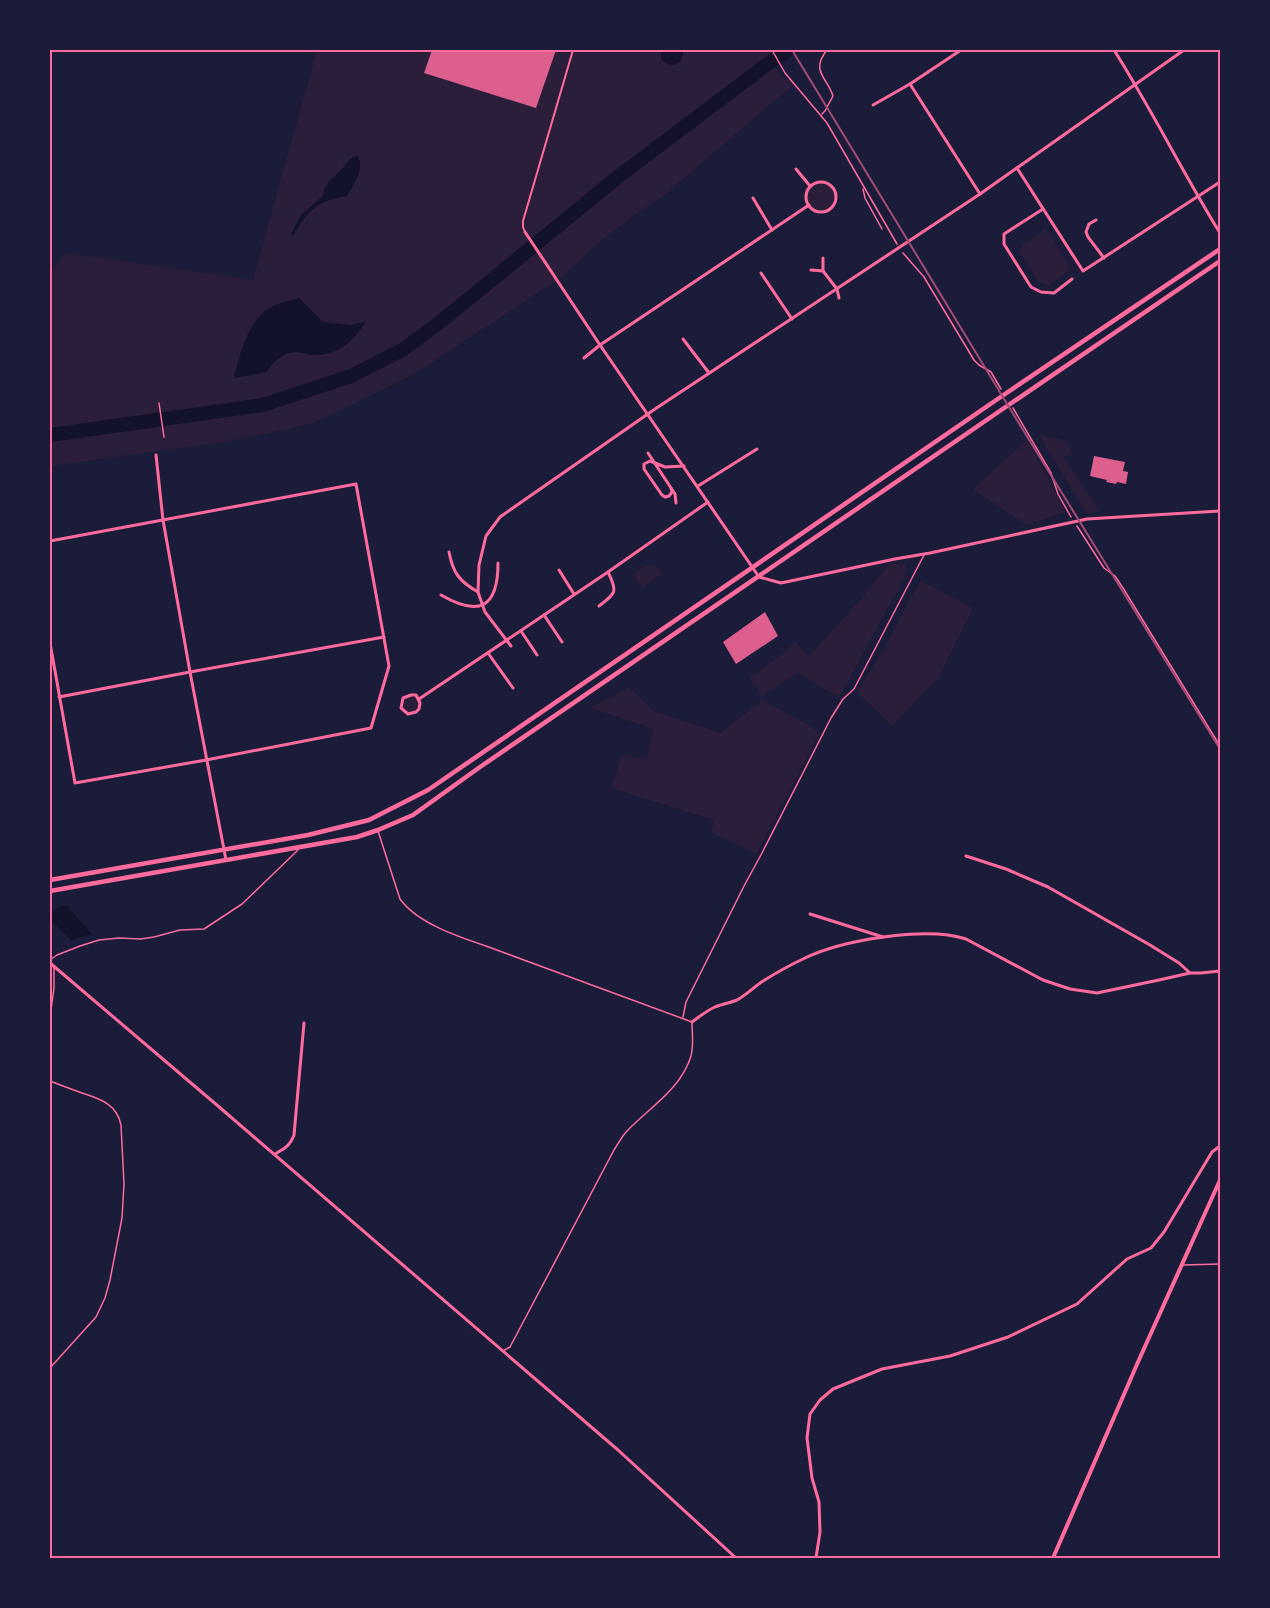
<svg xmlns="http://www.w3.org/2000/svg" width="1270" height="1608" font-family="'Exo 2',sans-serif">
<rect width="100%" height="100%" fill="#1b1b3a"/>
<!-- green -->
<g fill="#2a1e3b">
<path d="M317,50H766L781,76L794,84L662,197L630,218L596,245L563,276L413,375L314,423L231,441L50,466V275L65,253L253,280Z"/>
<circle cx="821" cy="197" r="15"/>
<path d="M1046,229L1071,269L1049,285L1038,282L1020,251L1021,246Z"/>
<path d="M1039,435L1064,440L1074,456H1063L1099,511L1087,514Z"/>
<path d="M1027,440L1066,512L1027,525L973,489Z"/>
<path d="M894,563L904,564L907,567L904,578L839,698L798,672L762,696L749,678L785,652L795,642L809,656L864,596L889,564Z"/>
<path d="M646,565L656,566L663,573L642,588L633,575Z"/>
<path d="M921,581L973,608L938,678L892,726L857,692L885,647L911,597Z"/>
<path d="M629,687L653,711L721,733L762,700L807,724L820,733L756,854L711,832L714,820L611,788L622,754L647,759L653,729L590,708Z"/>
<path d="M416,695L420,703L416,712L408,714L401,708L403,698Z"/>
</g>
<!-- water -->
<g fill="#12122b">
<path d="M661,50H683C685,64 671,70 661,59Z"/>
<path d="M357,155C366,169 354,184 347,196C317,201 308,210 293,236L291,234L301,215L323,196C324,183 331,180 339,172C347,165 346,160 357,155Z"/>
<path d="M299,298L323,322L351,325L366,321C355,339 341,353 319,355C311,356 304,352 296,352C284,352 272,363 266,372L234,378C239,356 247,324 267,310C276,303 288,301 299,298Z"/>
<path d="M66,905L92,934L71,940L50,920V912Z"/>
</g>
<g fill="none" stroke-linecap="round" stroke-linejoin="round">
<!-- river -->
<path stroke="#12122b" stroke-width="14" d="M50,435L263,405L351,376L404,349L444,319L619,176L773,60L788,50"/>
</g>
<!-- building -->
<g fill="#dd5f8e">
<path d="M432,50H556L536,108L424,73Z"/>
<path d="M1094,456L1125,462L1123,471L1128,472L1126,484L1117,482L1116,484L1106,482L1107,480L1090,476Z"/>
<path d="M765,612L778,636L736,664L723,642Z"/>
</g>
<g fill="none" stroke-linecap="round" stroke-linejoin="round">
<!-- path -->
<g stroke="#ff6b9d" stroke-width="1.5">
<path d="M772,50L785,73L827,123L897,244"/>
<path d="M822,114L825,111L833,96C827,77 810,71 827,50"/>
<path d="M863,189L865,198L882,229"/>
<path d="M903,253L924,277L974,360L979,365L991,372L1001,389"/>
<path d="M159,403L164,437"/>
<path d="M1013,408L1051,473L1058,494L1071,517"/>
<path d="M1077,526L1104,568L1115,576L1123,588L1220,746"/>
</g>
<!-- service -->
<g stroke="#ff6b9d" stroke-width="1.5">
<path d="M378,831L400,899C417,923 459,937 486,946L692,1022C692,1033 694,1045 691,1056C681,1089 650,1107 627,1131C622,1136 618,1144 614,1150L510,1347L503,1351"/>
<path d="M50,960L57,955L80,946L99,940L119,938L141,939L154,937L180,930L204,929L242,904L298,850"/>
<path d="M50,1017L54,988V967"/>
<path d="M683,1017L686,1002L744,886L762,853L831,718L843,699L854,689L924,555"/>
<path d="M50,1081C60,1085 71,1089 82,1093C100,1099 117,1104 121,1125L124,1184L122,1218L110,1280L105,1298L96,1317L50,1368"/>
<path d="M1183,1265L1220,1264"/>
</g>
<!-- pedestrian -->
<path stroke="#ff6b9d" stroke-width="2" d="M525,232L523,227V221L573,50"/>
<!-- minor -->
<g stroke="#ff6b9d" stroke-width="3">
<path d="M961,50L910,84L980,194"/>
<path d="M1114,50C1152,110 1183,173 1220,233"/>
<path d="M873,105L910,84"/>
<path d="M1017,168L1083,271L1220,182"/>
<path d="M796,169L810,186"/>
<circle cx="821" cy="197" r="15"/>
<path d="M753,198L772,230"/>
<path d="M1043,209L1004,234V244L1031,287L1041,292L1054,293L1072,279"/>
<path d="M1096,220L1089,224L1086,232L1088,237L1104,258"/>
<path d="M525,232L600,345L759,577L781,583L895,559L930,553L1087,519L1220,511"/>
<path d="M811,270L823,271V258"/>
<path d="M823,271L837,289L839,298"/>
<path d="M761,273L792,319"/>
<path d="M683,339L709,373"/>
<path d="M584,358L600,345L809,205"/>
<path d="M648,453L675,494L676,503"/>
<path d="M156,455L163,520L190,672L226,860"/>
<path d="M698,486L757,449"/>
<path d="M671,488L672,492L669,496L665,497L662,495L644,469V464L650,461L665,467L684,466"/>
<path d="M50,541L356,484L389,666L371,728L206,760L75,783L50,643"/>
<path d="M449,552C453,573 459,581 478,592"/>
<path d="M559,570L574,594"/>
<path d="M441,595C479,617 498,608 498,563"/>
<path d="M599,606C616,593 618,592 608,572"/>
<path d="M544,615L562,642"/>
<path d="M521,631L537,655"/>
<path d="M511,646L485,612L478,592L479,565L486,536L500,517L655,409L980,194L1184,50"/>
<path d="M488,653L513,688"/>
<path d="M411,695H416L420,703L419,709L416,712L408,714L401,708L403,698Z"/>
<path d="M59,697L190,672L384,637"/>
<path d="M419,699L608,572L708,502"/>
<path d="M966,856L1006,869L1048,887L1150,945L1179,963L1189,972"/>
<path d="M810,914L883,937"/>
<path d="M50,963L218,1106L618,1450L736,1558"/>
<path d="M692,1022C699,1017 706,1011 715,1007C722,1004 730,1003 737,1000C746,995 754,987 763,981C776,973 790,965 803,959C841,940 926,926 966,939L1043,980L1070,989L1097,993L1159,980L1190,973H1201L1220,971"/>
<path d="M275,1154C284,1149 290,1146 294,1135L304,1023"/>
<path d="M816,1558L820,1532L819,1502L812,1478L807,1438L810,1414L820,1400L833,1389L882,1369L950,1356L1008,1337L1077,1304L1127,1259L1151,1248L1164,1232L1212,1152L1220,1146"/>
</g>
<!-- tertiary -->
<path stroke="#ff6b9d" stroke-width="4" d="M1053,1558L1138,1362L1220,1180"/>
<!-- primary -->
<g stroke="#ff6b9d" stroke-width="4.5">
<path d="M50,880L308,835L369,820L428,790L1005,394L1220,249"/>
<path d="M50,891L357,837L378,830L413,815L480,767L1010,404L1220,261"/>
</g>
<!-- rail -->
<path stroke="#a44b75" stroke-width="2" d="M792,50L1012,412L1220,749"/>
</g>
<!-- border -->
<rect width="1270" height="1608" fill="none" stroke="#1b1b3a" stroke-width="102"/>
<rect x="51" y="51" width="1168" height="1506" fill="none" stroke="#ff6b9d" stroke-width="2"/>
</svg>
